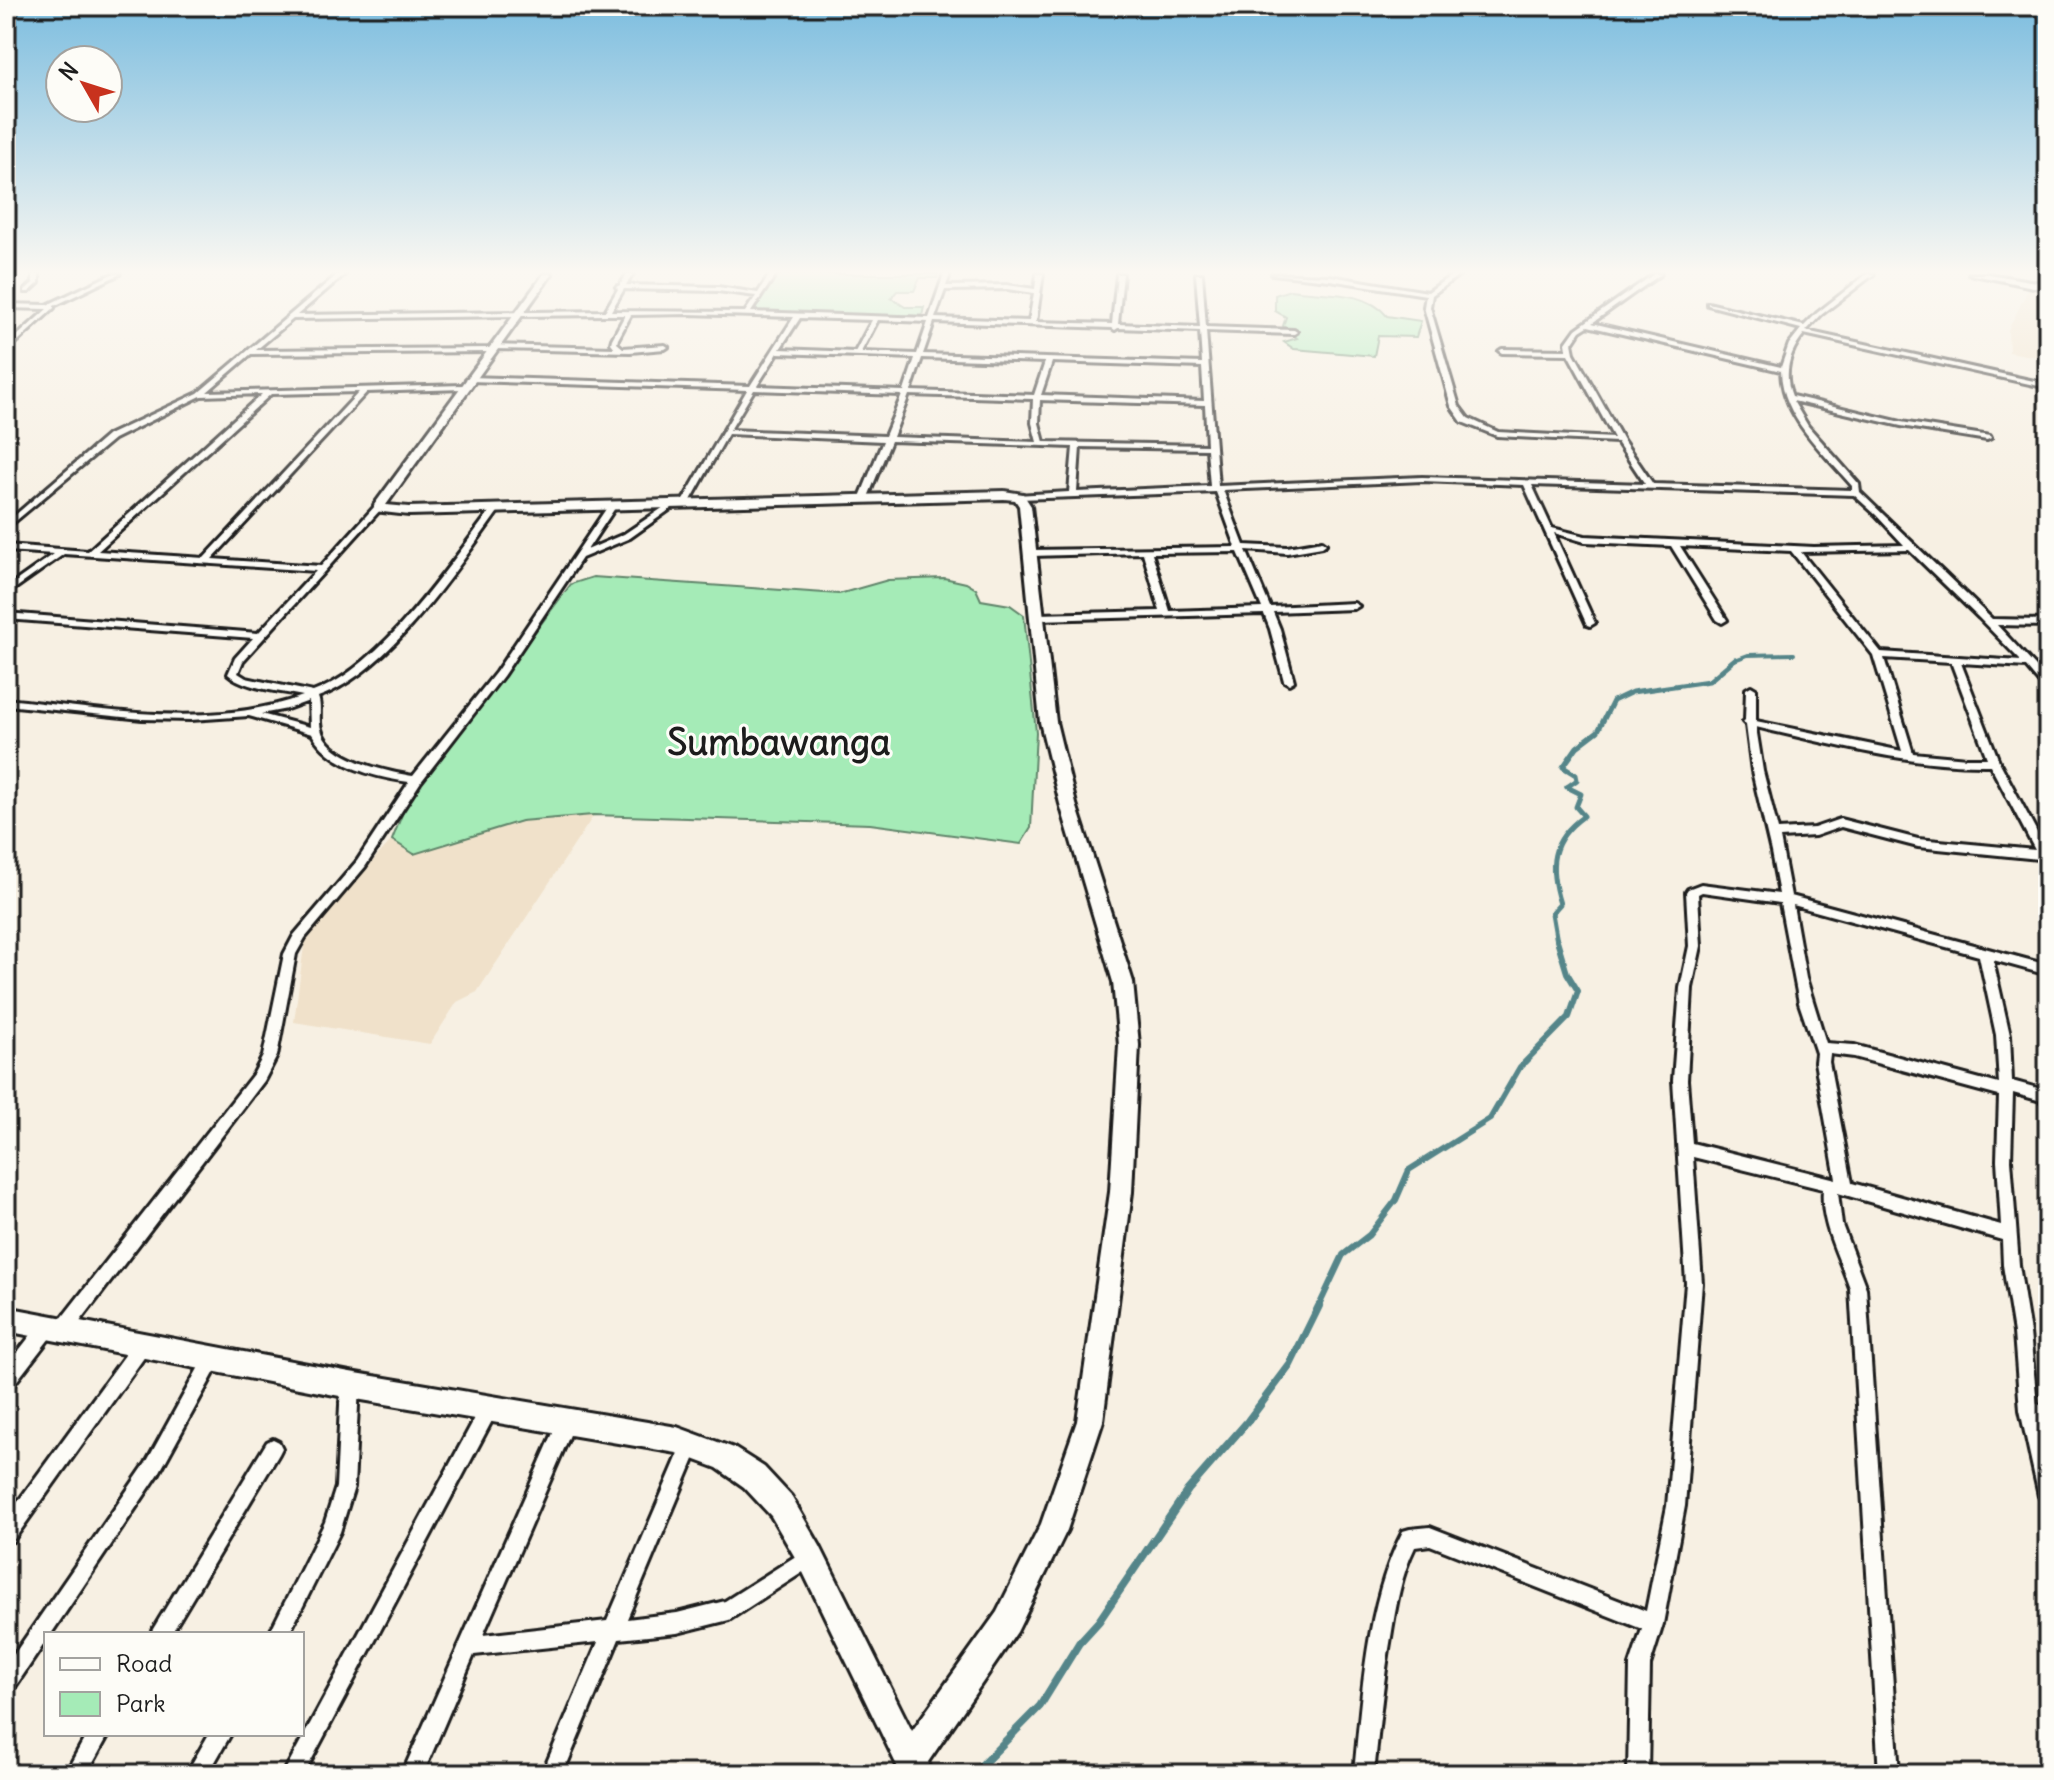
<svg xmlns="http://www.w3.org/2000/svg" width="2054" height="1780" font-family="Delius,sans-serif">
<rect width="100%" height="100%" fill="#f7f0e3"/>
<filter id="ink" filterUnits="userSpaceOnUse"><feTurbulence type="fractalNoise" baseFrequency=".0125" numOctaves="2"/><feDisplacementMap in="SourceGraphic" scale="16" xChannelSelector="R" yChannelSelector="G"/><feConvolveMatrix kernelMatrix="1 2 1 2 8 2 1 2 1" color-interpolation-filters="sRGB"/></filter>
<g filter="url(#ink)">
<!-- built -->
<g fill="#f0e1ca">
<path d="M2030,286L2048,289V359L2009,352L2008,330Z"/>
<path d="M593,577L839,594L888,580L944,578L966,583L976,589L981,600L1010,605L1024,615L1036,732L1031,828L1021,844L870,824L594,815L477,992L457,1002L430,1044L294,1022L305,938L340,890L353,882L392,840L407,802L571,584Z"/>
</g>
<!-- green -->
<g fill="#a5ebb7" stroke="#60846a" stroke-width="2">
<path d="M778,274H938L937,278H920L914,291H897L891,298L905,307H924L922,316L753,312Z"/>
<path d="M1290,290C1322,295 1365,289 1387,316L1421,321L1416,337L1378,336L1374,356L1294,349L1284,342L1297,338L1283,326L1286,317L1275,311V295Z"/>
<path d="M593,577L839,594L888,580L944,578L966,583L976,589L981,600L1010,605L1024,615L1036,732L1031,828L1021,844L870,824L593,815L521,821L414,854L392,840L407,802L571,584Z"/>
</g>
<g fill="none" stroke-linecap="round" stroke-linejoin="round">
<!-- stream-far3 -->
<path stroke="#548589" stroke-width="4" d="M1732,661L1748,655L1794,654"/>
<!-- stream-far2 -->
<g stroke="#548589" stroke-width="5">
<path d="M1567,787L1577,780L1576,775L1563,767L1577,747L1598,731L1613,701L1632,692L1709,681L1735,659"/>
<path d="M1557,942L1552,913L1560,904C1548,866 1550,840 1584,816L1576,807L1581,794L1567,787"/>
</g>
<!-- stream-far1 -->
<path stroke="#548589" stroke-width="6" d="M1318,1308L1343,1255L1369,1235L1396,1200L1409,1170L1490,1119L1520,1067L1569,1017L1578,991L1567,973L1557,940"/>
<!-- stream -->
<path stroke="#548589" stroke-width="8" d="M973,1774L1040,1706L1079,1643L1099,1621L1188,1490L1248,1421L1290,1365L1319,1306"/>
<defs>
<g id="street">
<path d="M33,274H39V283L29,292H25V290L33,283Z"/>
<path d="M112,274H120L54,306V308L6,352V346L47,309L6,308V304L47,305Z"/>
<path d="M338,274H345L297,315L605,311L618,289L616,287L620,285L627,274H633L626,285L718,287L758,293L770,274H776L751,312L929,318L944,274H950L946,286L1007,285L1035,289L1037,274H1043L1036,322L1112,324L1117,274H1123L1118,324L1200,327L1196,274H1202L1206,327L1294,330L1297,332L1294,334L1206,331L1218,486L1422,477L1645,484L1617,442L1497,436L1462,422L1451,406L1424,307L1426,295L1330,280L1272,274L1330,276L1428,292L1453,274H1460L1432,295L1430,307L1459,406L1468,418L1498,432L1614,438L1568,354L1502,353L1499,351L1502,349L1567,350L1566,343L1576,329L1654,274H1661L1592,323L1781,367L1789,344L1801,329L1708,305V303L1804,326L1817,313L1867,274H1874L1821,315L1806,331L2048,384V388L1804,334C1789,352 1783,374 1792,396L1901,422L1990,436L1991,438L1987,440L1901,426L1793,401L1808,426L1859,484L1860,492L1992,619L2048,620V626L1997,625L2048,680V689L2044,688L2026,667L1961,663L1999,761L2048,853V868L2044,867L2039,859L1918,847L1841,827L1815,836L1780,838L1791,896L2048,965V975L1993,960L2010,1035L2012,1081L2048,1091V1103L2013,1093L2011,1160L2019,1265L2030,1333L2037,1404L2048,1407V1425L2040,1422L2048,1456V1505L2042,1502L2039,1496L2020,1410L2014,1333L2003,1265L2002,1240L1838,1193L1842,1225L1866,1288L1899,1774H1879L1850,1288C1839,1256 1820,1224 1823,1189L1693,1157L1702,1283L1685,1506L1663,1624L1650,1665L1648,1774H1628L1630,1665L1642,1629L1430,1545L1415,1547C1401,1575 1396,1606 1391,1637C1383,1682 1379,1728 1374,1774H1354C1362,1695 1366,1602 1403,1531L1410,1529L1430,1527L1646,1611L1667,1506L1686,1283L1673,1080L1680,988L1689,946L1686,892L1688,889L1701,884L1779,894L1771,852L1752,771L1746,725L1743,722L1745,720L1746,689L1751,686L1756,689V721L1902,751L1873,655L1791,551L1680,546L1727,620L1722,623L1717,620L1671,546L1585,542L1554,533L1595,623L1590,626L1587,625L1524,485L1422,481L1223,490L1244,545L1287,547L1322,541L1326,544L1322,547L1287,553L1246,550L1270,607L1354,603L1359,606L1354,609L1273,612L1280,629L1294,681L1289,684L1284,681L1270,629L1264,614L1037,620L1032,617L1037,614L1160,611L1143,553L1031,556L1027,553L1031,550L1236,547L1216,492L1019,499L1015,497L1016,495L1069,492L1073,447L891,441L868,497L864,499L860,497L883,441L728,434L690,502L686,504L682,502L747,390L469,381L466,379L469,377L750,386L794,317L689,314L631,315L618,339L617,343L623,348L665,345L668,347L665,349L630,352L494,349L491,352L251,354L207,392L463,385L466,387L463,389L367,392L212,559L321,566L375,506L382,508L243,661L238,673L246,678L313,692C381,668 450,564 493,507L500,509C456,569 390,672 318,697C322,708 318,718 321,729C328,759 387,772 413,776L496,672L610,503L617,505L587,550L624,534L664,507L665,501H671L672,508L630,538L582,558L503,676L420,783L365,867L305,938L296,954L277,1056L264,1081L69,1336L63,1338L57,1336L55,1330L57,1324L254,1073L263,1056L284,954L294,935L357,861L409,782C374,777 331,767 312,734L249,716L191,720L142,719L6,705V699C103,709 209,730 303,696C281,691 245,689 228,674L235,658L253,638L6,619V613L258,633L316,571L64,554L6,595V588L54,554L6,551V545L88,551L262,394L201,396L114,439L6,529V523L108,435L198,393ZM624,289L718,291L756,296L745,312L611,311ZM1007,289L1034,293L1029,321L935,318L945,290ZM604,315H625L612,339L611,343L615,348L492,345L489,348L256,350L293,319ZM800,318L872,320L855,352L780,349ZM878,320L928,322L917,354L861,352ZM934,322L1112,328L1115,330L1118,328L1200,331L1202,363L923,354ZM1588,326L1781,371C1782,417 1823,452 1852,486V490L1653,484L1623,440L1574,353L1572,343L1580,331ZM778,353L915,358L904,391L757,386ZM922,358L1045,362L1034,395L911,391ZM1052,362L1202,367L1204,401L1041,395ZM754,390L902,395L885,436L730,430ZM359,392L204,558L98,551L271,394ZM909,395L1033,399L1032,423L1037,442L893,437ZM1040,400L1205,405L1207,445L1044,442L1039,423ZM1080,447L1207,449L1210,486L1077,492ZM1532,485L1854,495L1876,515L1904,545L1814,547L1585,536L1552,528ZM1909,550L1979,618L2021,661L1881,652L1801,552ZM1238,552L1262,608L1170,611L1152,553ZM1884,658L1951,662L1987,758H1967L1913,753ZM309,701L310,727L261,714L287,709ZM1756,727C1833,745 1911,766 1990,765L2035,850L1918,839L1840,819L1814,828L1778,830L1763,771ZM1702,892L1780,903L1799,1003L1816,1053L1815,1062L1836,1179L1692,1143L1687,1080L1692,988L1701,946L1698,894ZM1793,905L1979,956L1996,1035L1999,1084L1854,1045L1826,1043L1806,978ZM1830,1054L1854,1057L1999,1096L1997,1160L2001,1225L1852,1183L1829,1062Z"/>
<path d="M47,1320L53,1322L55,1328L53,1334L12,1387L6,1389V1367L41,1322Z"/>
<path d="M142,1338L148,1340L150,1346L148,1352L13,1541L6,1543V1518L136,1340Z"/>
<path d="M212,1352L218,1354L220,1360L218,1366L158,1475L51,1634H46V1641L13,1690L6,1693V1666L146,1463L206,1354Z"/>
<path d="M350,1376L356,1379L359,1385L354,1487L340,1532L289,1634H269L325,1522L336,1487L341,1385L344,1379Z"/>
<path d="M489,1400L495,1403L498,1409L495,1415L304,1774H283L483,1403Z"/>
<path d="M567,1412L573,1415L576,1421L483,1635L607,1621L685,1439L691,1436L697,1439L700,1445L627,1619L677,1613L725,1601L810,1547L817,1549L819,1556L817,1563L729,1620L677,1633L619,1639L563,1774H542L598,1642L474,1655L423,1774H402L561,1415Z"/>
<path d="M273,1439L279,1442L282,1448L279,1454L171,1634H150L267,1442Z"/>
<path d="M87,1734H109L87,1774H65Z"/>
<path d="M209,1734H231L208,1774H186Z"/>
</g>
<g id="secondary">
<path d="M544,274H552L386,505L409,507L1004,491L1023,494L1031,506L1056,722L1076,804L1133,982L1139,1045L1132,1192L1103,1421L1067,1530L1017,1632L928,1762L933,1774H901L800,1566L771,1516L744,1487L717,1468L677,1453L350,1398L6,1331V1307L350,1372L677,1427L734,1448L764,1467L791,1496L820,1546L912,1731L997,1612L1041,1524L1077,1421L1110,1192L1119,1045L1113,982L1060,804L1040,722L1019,506L1015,500L1004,499L409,515L374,511V505Z"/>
<path d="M1969,274H1989L2048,284V290Z"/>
</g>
</defs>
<!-- street casing -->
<use href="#street" stroke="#1c1c1c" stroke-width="6"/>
<!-- secondary casing -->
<use href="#secondary" stroke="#1c1c1c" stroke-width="6"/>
<!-- street -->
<use href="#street" fill="#fdfcf7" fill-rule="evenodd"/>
<!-- secondary -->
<use href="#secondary" fill="#fdfcf7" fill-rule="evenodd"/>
</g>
</g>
<!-- sky -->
<linearGradient id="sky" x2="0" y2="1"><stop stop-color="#7cbddf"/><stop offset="0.52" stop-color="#fbf8f2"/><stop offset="1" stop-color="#fbf8f2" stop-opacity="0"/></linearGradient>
<rect width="2054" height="523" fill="url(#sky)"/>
<g text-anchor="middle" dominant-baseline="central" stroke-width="6" stroke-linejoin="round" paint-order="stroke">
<!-- town labels -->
<g font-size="36" font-weight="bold" fill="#1c1c1c" stroke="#fdfcf7">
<text x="779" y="742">Sumbawanga</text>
</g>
</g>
<!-- margin -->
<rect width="2054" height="1780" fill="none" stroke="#fdfcf7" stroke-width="32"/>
<rect x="16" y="16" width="2022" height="1748" fill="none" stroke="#1c1c1c" stroke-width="3" filter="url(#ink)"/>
<!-- legend -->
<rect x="44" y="1632" width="260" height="104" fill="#fdfcf7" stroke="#a3a29f" stroke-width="2"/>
<rect x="60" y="1658" width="40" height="12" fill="#fdfcf7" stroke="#a3a29f" stroke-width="2"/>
<text x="116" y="1672" font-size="24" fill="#1c1c1c">Road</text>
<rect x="60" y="1692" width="40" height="24" fill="#a5ebb7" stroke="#a3a29f" stroke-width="2"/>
<text x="116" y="1712" font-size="24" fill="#1c1c1c">Park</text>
<!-- north arrow -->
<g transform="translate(84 84) rotate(309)"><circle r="38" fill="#fdfcf7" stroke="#a3a29f" stroke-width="2"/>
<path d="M0-6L14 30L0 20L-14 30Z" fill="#c8321e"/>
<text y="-12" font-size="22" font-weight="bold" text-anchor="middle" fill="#1c1c1c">N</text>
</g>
</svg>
